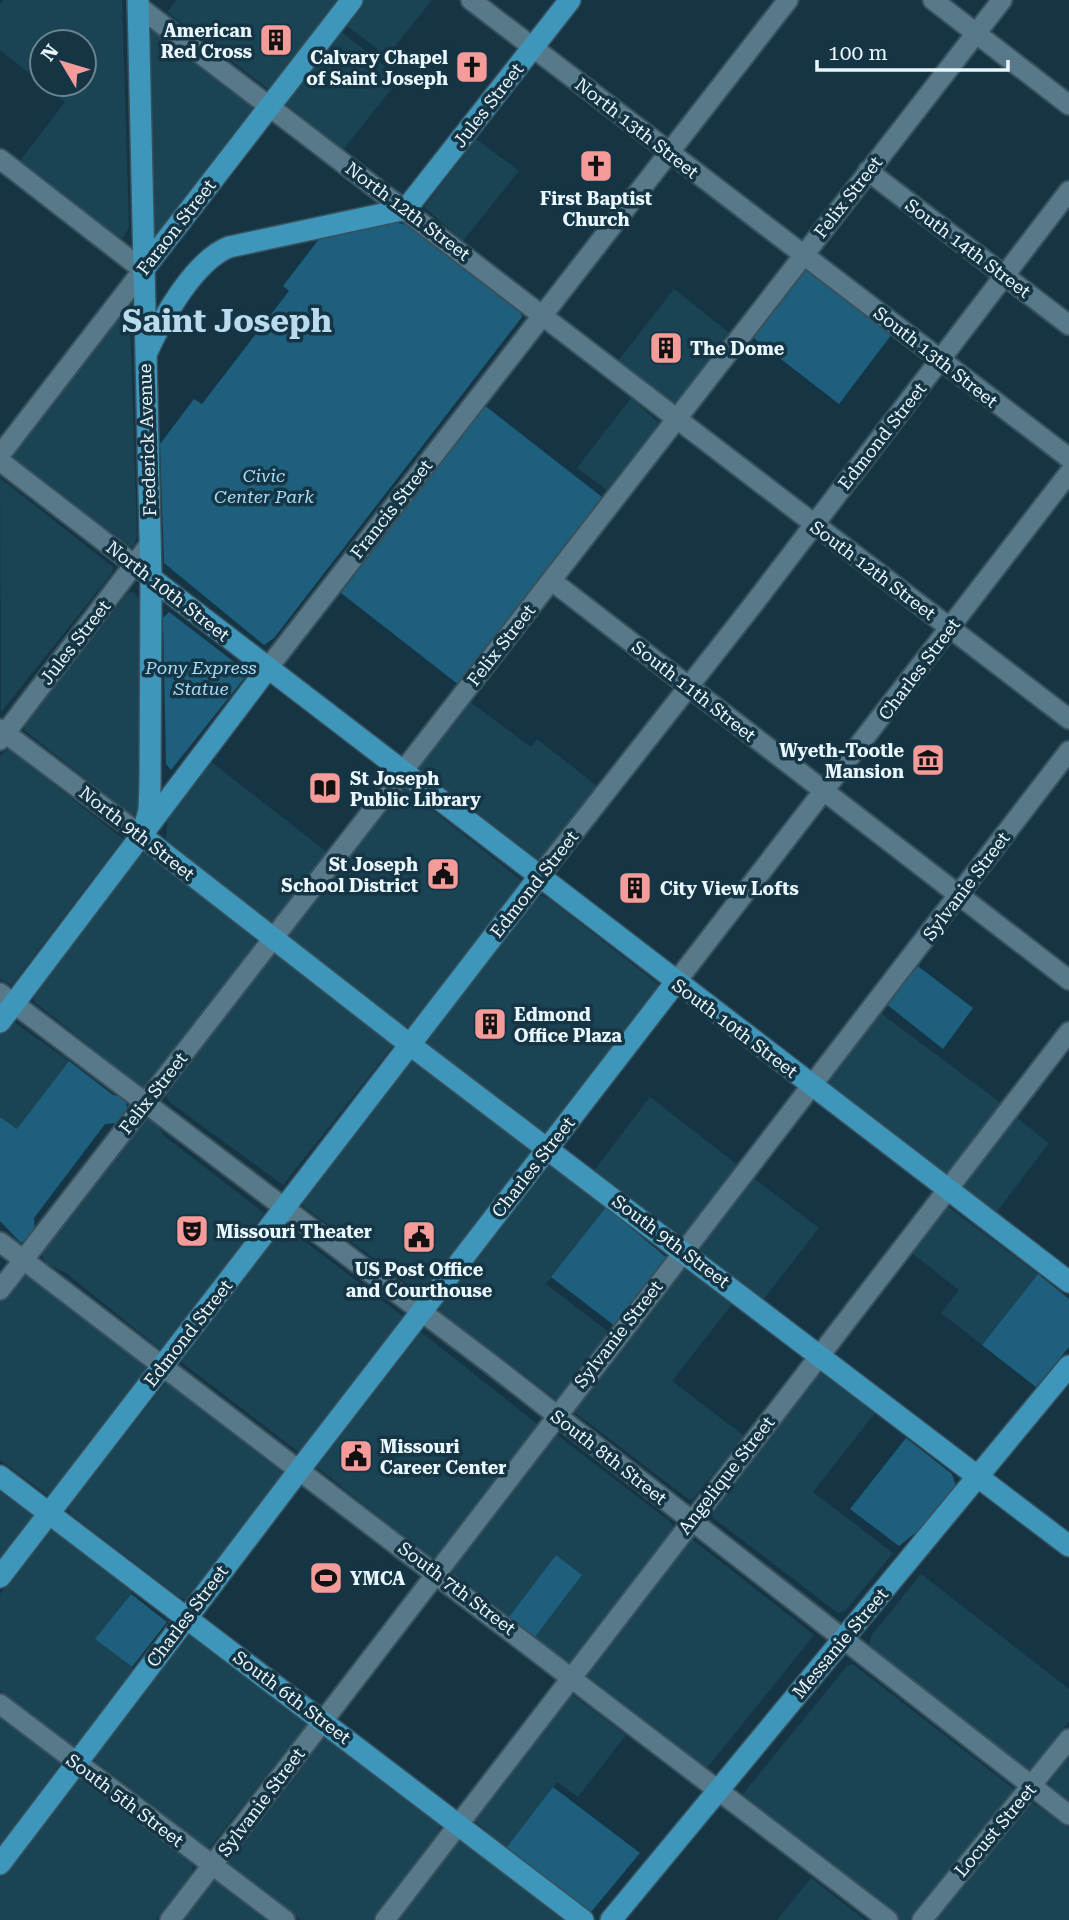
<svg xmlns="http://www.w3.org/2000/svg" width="1069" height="1920" font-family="'Roboto Serif',serif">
<rect width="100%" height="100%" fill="#163544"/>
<!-- built -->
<g fill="#1a4354">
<path d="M3,0H122L129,226L123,238L118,237L19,162L65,102L43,84H84V42H42V83L0,50V4Z"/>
<path d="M177,0H341L270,90L167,12Z"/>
<path d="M362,0H432L387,56L344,24Z"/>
<path d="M339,30L400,78L343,150L286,104Z"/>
<path d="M151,32H156L254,108L158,240L154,236L147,38Z"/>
<path d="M476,139L519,171L463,241L424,207Z"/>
<path d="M674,289L732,335L678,403H672L618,361Z"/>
<path d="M121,317H127L130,322L137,536L134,545L129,547L14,460L13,455Z"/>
<path d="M631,398L659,423L607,490L577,468Z"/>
<path d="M0,478L113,567L112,573L1,712Z"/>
<path d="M133,592L140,600L144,803L137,814L132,815L24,730L27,720L128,593Z"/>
<path d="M469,701L531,747L537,739L597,786L542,859H531L417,768Z"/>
<path d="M9,749L123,839L12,985L0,979V756Z"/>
<path d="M210,761L328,853L272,922L174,849L166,838L168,815Z"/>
<path d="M406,787L412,788L421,796L422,802L522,881L410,1028L401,1025L287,936L400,789Z"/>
<path d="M145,853L253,935L255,940V946L151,1082L141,1088L35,1002L32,995L140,855Z"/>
<path d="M541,896L549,899L659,985V991L547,1133L536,1128L427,1044V1039L536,897Z"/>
<path d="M275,954L391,1043L392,1047L283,1185L168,1101L164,1090L270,957Z"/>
<path d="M879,1012L1001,1103L946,1174L827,1083Z"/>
<path d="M11,1020L69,1061L17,1130L0,1117V1032Z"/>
<path d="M413,1060L532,1152L423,1295L304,1207L302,1202L408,1062Z"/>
<path d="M650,1097L739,1166L683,1237L593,1172Z"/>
<path d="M1013,1115L1049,1143L995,1214L961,1185Z"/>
<path d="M144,1118L156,1121L163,1135L264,1213L166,1345L159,1348L66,1273L45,1263L41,1252L46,1241L52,1238L119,1153V1146Z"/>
<path d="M550,1165L606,1207L546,1284L610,1333L556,1399L440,1311L439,1307Z"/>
<path d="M751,1176L819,1228L763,1300L702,1252L699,1247Z"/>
<path d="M947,1206L1038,1274L982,1345L941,1313L959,1290L909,1251Z"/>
<path d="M285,1226L404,1317L301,1454L180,1361Z"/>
<path d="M684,1268L732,1304L672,1381L744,1436L691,1501L573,1411Z"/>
<path d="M28,1271L146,1362L145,1373L52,1495L46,1494L0,1460V1301L21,1273Z"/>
<path d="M421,1332L537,1424L434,1558L425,1554L317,1467Z"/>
<path d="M821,1371L875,1413L813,1492L893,1553L845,1611L838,1613L712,1517L710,1512L815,1372Z"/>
<path d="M167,1381L285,1475L188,1600L179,1597L72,1515L68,1507Z"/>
<path d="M557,1435L672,1523L674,1528L569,1662L535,1637L582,1575L556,1556L509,1617L454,1574L452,1569L552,1437Z"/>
<path d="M0,1486L33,1513L31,1520L0,1561Z"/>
<path d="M54,1530L134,1589L96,1639L136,1671L75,1747L0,1690V1594L48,1532Z"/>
<path d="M692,1539L814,1635L707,1768L585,1674L686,1541Z"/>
<path d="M921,1574L1069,1689V1722L1031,1770L1026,1769L869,1647L871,1636Z"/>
<path d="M190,1633L305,1719L307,1724L210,1847L204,1846L93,1759Z"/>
<path d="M853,1664L1014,1789L909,1920H899L742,1795L847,1666Z"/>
<path d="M571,1694L626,1735L578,1797L557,1782L506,1848L474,1820Z"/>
<path d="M0,1716L60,1764L0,1847Z"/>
<path d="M324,1736L440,1824L439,1833L372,1920H301L227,1862L229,1855Z"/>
<path d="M1069,1755V1802L1051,1788L1049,1783Z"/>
<path d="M81,1779L193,1863L192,1873L156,1920H0V1877L76,1780Z"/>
<path d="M1033,1803L1069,1828V1920H933L1028,1804Z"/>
<path d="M459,1839L464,1840L566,1920H393Z"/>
<path d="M811,1878L865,1920H777Z"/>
<path d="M214,1881L220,1883L267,1920H180L210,1882Z"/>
</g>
<!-- green -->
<g fill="#1d5f7c">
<path d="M393,222L407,225L520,312L522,317L274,638L264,645L164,563L160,444L194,399L202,404L289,291L283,286L319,239Z"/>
<path d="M807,270L892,334L839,404L751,336L802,272Z"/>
<path d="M484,405L602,497L459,685L341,593Z"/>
<path d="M169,612L246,671V676L171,770L166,764L163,618Z"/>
<path d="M915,964L973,1008L943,1049L885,1003Z"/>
<path d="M69,1061L113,1095L125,1097L128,1112L116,1123L105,1124L34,1218L35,1232L28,1242H20L0,1221V1117L17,1129Z"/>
<path d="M606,1207L667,1258L615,1326L551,1277Z"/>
<path d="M1038,1274L1069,1299V1347L1036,1387L982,1345Z"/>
<path d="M906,1438L952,1474L956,1486L924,1526L899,1546L850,1509Z"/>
<path d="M556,1555L582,1575L535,1637L509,1617Z"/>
<path d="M131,1594L167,1622L132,1667L95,1639Z"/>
<path d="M553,1787L640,1853L591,1912L584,1910L506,1848Z"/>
</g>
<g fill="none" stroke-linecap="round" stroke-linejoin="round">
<defs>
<g id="minor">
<path d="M471,0L1069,458"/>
<path d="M933,0L1069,105"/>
<path d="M138,6L1069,719"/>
<path d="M0,159L143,270L0,455"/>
<path d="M868,171L1069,325"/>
<path d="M0,461L145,573"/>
<path d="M552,581L1069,980"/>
<path d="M268,668L788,0"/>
<path d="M0,729L142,836"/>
<path d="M0,740L150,544"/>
<path d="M539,877L752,606L1069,191"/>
<path d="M676,982L1069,473"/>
<path d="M0,993L491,1364L1069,1815"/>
<path d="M0,1242L888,1920"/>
<path d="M0,1290L1002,0"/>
<path d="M0,1704L285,1920"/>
<path d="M170,1920L1069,751"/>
<path d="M385,1920L1069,1032"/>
<path d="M922,1920L1069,1739"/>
</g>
<g id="major">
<path d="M138,0L151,578L150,785L149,810L142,836"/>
<path d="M143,270L352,0"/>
<path d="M147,352C162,319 194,261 229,247L406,209L570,0"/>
<path d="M151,578L1069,1282"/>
<path d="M142,836L409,1044L1069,1546"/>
<path d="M0,1022L268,668"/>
<path d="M0,1476L583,1920"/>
<path d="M0,1577L539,877"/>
<path d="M0,1864L300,1469L676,982"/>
<path d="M611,1920L1069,1366"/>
</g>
</defs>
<!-- minor casing -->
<use href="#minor" stroke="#38515d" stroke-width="23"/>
<!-- major casing -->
<use href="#major" stroke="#38515d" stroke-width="24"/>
<!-- minor -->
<use href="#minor" stroke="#587989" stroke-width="19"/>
<!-- major -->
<use href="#major" stroke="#3f96bb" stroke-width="21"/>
</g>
<!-- icons -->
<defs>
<symbol id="building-square" viewBox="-11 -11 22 22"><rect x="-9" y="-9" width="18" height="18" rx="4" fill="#f59b99" stroke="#163544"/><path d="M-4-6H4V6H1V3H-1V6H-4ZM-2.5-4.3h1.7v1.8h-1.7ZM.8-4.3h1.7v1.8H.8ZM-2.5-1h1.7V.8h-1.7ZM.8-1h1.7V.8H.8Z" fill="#111"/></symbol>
<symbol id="church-square" viewBox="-11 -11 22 22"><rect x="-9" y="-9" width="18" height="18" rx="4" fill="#f59b99" stroke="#163544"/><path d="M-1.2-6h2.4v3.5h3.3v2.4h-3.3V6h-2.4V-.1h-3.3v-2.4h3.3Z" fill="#111"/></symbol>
<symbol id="museum-square" viewBox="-11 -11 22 22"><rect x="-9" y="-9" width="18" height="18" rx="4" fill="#f59b99" stroke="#163544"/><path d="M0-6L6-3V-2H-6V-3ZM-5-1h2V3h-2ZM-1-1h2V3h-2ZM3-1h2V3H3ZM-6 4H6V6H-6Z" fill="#111"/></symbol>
<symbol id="library-square" viewBox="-11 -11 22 22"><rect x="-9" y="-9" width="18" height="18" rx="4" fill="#f59b99" stroke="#163544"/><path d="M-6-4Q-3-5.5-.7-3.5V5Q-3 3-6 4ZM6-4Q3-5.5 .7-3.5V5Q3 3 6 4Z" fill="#111"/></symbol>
<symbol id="civic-square" viewBox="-11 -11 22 22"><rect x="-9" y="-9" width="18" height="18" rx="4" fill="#f59b99" stroke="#163544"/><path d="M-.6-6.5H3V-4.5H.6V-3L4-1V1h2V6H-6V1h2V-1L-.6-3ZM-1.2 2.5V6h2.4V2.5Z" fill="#111"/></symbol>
<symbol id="theatre-square" viewBox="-11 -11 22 22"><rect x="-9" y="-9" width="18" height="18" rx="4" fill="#f59b99" stroke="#163544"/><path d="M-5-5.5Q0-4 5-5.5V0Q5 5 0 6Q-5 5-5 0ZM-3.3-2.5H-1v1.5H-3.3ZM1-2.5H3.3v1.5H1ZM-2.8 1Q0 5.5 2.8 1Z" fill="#111"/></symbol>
<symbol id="stadium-square" viewBox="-11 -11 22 22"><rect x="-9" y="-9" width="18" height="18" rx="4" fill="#f59b99" stroke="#163544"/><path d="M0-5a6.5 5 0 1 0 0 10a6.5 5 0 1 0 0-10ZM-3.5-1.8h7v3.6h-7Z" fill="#111"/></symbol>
</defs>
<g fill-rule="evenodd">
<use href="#building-square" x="257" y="21" width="38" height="38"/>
<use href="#church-square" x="453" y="48" width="38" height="38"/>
<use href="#church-square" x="577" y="147" width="38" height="38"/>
<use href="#building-square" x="647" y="329" width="38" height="38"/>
<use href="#museum-square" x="909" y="741" width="38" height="38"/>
<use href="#library-square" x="306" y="769" width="38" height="38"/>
<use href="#civic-square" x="424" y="855" width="38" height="38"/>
<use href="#building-square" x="616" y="869" width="38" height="38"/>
<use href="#building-square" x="471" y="1005" width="38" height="38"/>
<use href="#theatre-square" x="173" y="1212" width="38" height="38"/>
<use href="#civic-square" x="400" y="1218" width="38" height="38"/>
<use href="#civic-square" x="337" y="1437" width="38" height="38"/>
<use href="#stadium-square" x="307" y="1559" width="38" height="38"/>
</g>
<g text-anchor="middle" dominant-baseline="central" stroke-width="7" stroke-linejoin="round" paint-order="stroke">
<!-- poi labels -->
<g font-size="18" font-weight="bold" fill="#e9f7ff" stroke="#163544" text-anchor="start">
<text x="252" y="30" text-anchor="end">American<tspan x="252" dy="21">Red Cross</tspan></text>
<text x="448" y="57" text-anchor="end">Calvary Chapel<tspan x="448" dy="21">of Saint Joseph</tspan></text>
<text x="596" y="198" text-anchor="middle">First Baptist<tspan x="596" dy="21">Church</tspan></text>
<text x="690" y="348">The Dome</text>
<text x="904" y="750" text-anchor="end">Wyeth-Tootle<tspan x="904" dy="21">Mansion</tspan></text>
<text x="350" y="778">St Joseph<tspan x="350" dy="21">Public Library</tspan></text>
<text x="418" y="864" text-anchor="end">St Joseph<tspan x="418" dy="21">School District</tspan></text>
<text x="660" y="888">City View Lofts</text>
<text x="514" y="1014">Edmond<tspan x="514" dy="21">Office Plaza</tspan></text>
<text x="216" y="1231">Missouri Theater</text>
<text x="419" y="1269" text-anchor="middle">US Post Office<tspan x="419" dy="21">and Courthouse</tspan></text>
<text x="380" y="1446">Missouri<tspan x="380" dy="21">Career Center</tspan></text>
<text x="350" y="1578">YMCA</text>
</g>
<!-- street labels -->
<g font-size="18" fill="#e9f7ff" stroke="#163544">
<text transform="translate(488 105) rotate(-52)">Jules Street</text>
<text transform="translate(637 128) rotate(38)">North 13th Street</text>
<text transform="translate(848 197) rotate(-52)">Felix Street</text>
<text transform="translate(408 211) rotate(37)">North 12th Street</text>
<text transform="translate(176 227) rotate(-52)">Faraon Street</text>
<text transform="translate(968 248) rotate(37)">South 14th Street</text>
<text transform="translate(936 357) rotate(38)">South 13th Street</text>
<text transform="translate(882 436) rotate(-52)">Edmond Street</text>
<text transform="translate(147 440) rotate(-92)">Frederick Avenue</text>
<text transform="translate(391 509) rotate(-52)">Francis Street</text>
<text transform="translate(873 570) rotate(37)">South 12th Street</text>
<text transform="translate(168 591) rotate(38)">North 10th Street</text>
<text transform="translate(75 642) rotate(-52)">Jules Street</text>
<text transform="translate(501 645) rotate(-52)">Felix Street</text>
<text transform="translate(919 669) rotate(-53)">Charles Street</text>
<text transform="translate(694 691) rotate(38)">South 11th Street</text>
<text transform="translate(137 833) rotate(38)">North 9th Street</text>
<text transform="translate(534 884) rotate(-52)">Edmond Street</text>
<text transform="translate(966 886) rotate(-53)">Sylvanie Street</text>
<text transform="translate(735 1028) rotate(37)">South 10th Street</text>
<text transform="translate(153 1093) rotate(-52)">Felix Street</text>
<text transform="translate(533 1167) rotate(-52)">Charles Street</text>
<text transform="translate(671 1241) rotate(37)">South 9th Street</text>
<text transform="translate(188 1333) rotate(-52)">Edmond Street</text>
<text transform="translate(618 1334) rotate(-52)">Sylvanie Street</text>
<text transform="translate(609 1457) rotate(38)">South 8th Street</text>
<text transform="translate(726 1475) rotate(-52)">Angelique Street</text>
<text transform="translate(457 1588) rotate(37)">South 7th Street</text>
<text transform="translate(187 1616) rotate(-53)">Charles Street</text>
<text transform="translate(840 1643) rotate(-50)">Messanie Street</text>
<text transform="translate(292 1697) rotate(37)">South 6th Street</text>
<text transform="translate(125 1800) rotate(37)">South 5th Street</text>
<text transform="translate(261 1802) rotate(-53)">Sylvanie Street</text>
<text transform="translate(995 1830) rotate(-50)">Locust Street</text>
</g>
<!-- park labels -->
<g font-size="18" font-style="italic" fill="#a5dbf7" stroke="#163544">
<text x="264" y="475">Civic<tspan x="264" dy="21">Center Park</tspan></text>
<text x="201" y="667">Pony Express<tspan x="201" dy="21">Statue</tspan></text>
</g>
<!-- town labels -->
<g font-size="32" font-weight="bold" fill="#b9dbee" stroke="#163544">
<text x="227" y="321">Saint Joseph</text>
</g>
</g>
<!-- north arrow -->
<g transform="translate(63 63) rotate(308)"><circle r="33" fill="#163544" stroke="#6a838f" stroke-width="2"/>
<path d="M0-5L12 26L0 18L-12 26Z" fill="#f59b99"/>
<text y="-10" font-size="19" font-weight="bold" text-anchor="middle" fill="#e9f7ff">N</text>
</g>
<!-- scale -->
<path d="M817 60v10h191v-10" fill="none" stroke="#e9f7ff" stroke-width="3.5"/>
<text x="828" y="60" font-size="21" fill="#e9f7ff" stroke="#163544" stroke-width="5" paint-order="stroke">100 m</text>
</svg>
